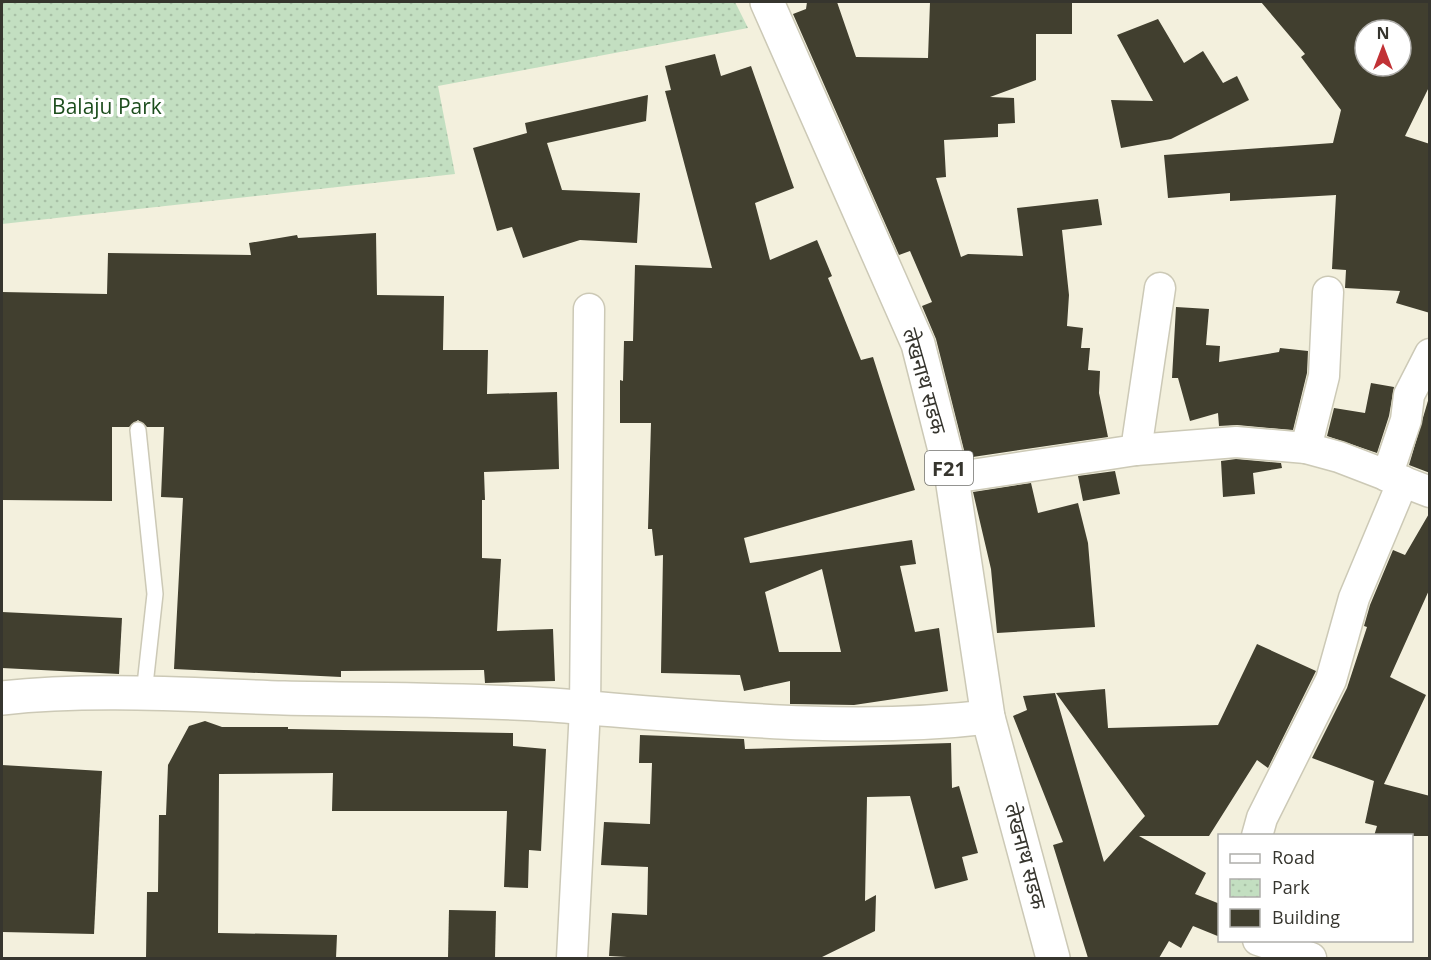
<svg xmlns="http://www.w3.org/2000/svg" width="1431" height="960" font-family="'Open Sans','Noto Sans Devanagari',sans-serif">
<defs>
<pattern id="park-dots" width="8" height="8" patternUnits="userSpaceOnUse" patternTransform="scale(1.5)"><rect width="8" height="8" fill="#c3dfc1"/><path d="M2 2h.1M6 6h.1" fill="none" stroke="#a8c0a6" stroke-width="1.8" stroke-linecap="round"/></pattern>
</defs>
<rect width="100%" height="100%" fill="#f3f0dd"/>
<!-- park -->
<path fill="url(#park-dots)" d="M2,2H735L748,28L438,86L455,174L2,224Z"/>
<!-- building -->
<g fill="#413f2f" fill-rule="evenodd">
<path d="M807,2H837L856,57L928,58L930,2H1072V34H1036V80L990,97L1014,98L1015,123L998,124V137L944,140L946,177L936,178L961,257L968,254L1023,256L1017,208L1098,199L1102,225L1062,230L1069,295L1067,326L1083,328L1081,348H1090L1088,370L1100,371L1099,393L1108,437L966,458L936,339L922,306L932,302L910,251L899,255L793,14L806,9Z"/>
<path d="M1261,2H1430V85L1405,136L1430,144V313L1396,303L1400,291L1345,288L1346,270L1332,269L1336,195L1230,201V193L1168,198L1164,155L1333,143L1341,110L1301,57L1305,54ZM1365,30H1401V66H1365Z"/>
<path d="M1158,19L1184,63L1203,51L1223,83L1237,76L1249,100L1171,139L1121,148L1111,100L1153,101L1117,35Z"/>
<path d="M715,54L721,76L751,66L794,188L755,203L770,260L817,240L832,276L828,278L861,360L873,357L915,490L744,538L750,563L912,540L916,564L900,566L915,632L939,628L948,691L854,705L790,704V681L744,691L740,675L661,673L663,555L655,556L652,529H648L651,423H620V380L623,381L624,341H633L635,265L712,268L665,91L671,90L665,66ZM822,569L841,652H779L765,592Z"/>
<path d="M648,95L646,121L547,143L562,190L640,193L637,243L580,240L523,258L512,227L497,231L473,148L527,133L525,123Z"/>
<path d="M376,233L377,295L444,296L443,350H488L487,394L557,392L559,469L484,472L485,500H482V558L501,559L497,631L553,629L555,681L485,683L484,670L341,671V677L174,669L183,498L161,497L164,427H147L138,420L129,427H112V501L2,500V292L107,294L108,253L251,255L249,243L297,235L298,238Z"/>
<path d="M1176,307L1209,309L1206,345L1220,346L1219,362L1279,352L1280,348L1308,351L1307,373L1293,430L1237,425L1219,426L1218,413L1190,421L1178,378H1172Z"/>
<path d="M1371,383L1394,387L1389,416L1377,453L1327,436L1334,408L1365,413Z"/>
<path d="M1430,394V473L1409,465Z"/>
<path d="M1236,459L1281,463L1282,468L1253,473L1255,494L1223,497L1221,461Z"/>
<path d="M1115,471L1120,494L1083,501L1078,476Z"/>
<path d="M1031,483L1038,513L1078,503L1088,543L1095,627L997,633L991,569L973,492Z"/>
<path d="M1430,512V588L1390,677L1426,695L1384,784L1430,796V836H1374L1377,826L1365,823L1374,781L1312,758L1347,688L1367,627L1364,626L1370,605L1393,550L1405,555Z"/>
<path d="M2,612L122,618L119,674L2,668Z"/>
<path d="M1257,644L1316,671L1268,768L1257,760L1209,836H1139L1206,873L1195,894L1220,904V937L1193,926L1181,948L1169,941L1159,958H1088L1053,845L1063,842L1013,716L1027,710L1023,696L1055,693L1104,862L1145,816L1056,693L1105,689L1108,728L1218,725Z"/>
<path d="M205,721L222,727H288V729L513,733V746L546,749L541,851L529,850L528,888L504,887L507,811H332L333,773L219,774L218,933L337,935L336,958H146L147,892H158L159,815H166L168,765L189,726Z"/>
<path d="M640,735L744,739L745,749L951,743L952,788L959,786L978,853L962,857L968,880L935,889L910,796L867,797L865,901L876,895L875,931L820,958H645L609,956L612,913L647,915L648,867L601,865L604,822L650,824L652,763H639Z"/>
<path d="M2,765L102,771L94,934L2,932Z"/>
<path d="M449,910L496,911L495,958H448Z"/>
</g>
<g fill="none" stroke-linecap="round" stroke-linejoin="round">
<defs>
<path id="lane" d="M138,430L155,594L144,694"/>
<g id="street">
<path d="M1306,448L1339,457L1430,492"/>
<path d="M1136,450L1236,442L1306,448L1324,376L1328,292"/>
<path d="M1387,476L1406,420L1409,395L1430,354"/>
<path d="M952,478L1136,450L1160,288"/>
<path d="M1257,836L1262,818L1331,680L1354,598L1403,481"/>
<path d="M1258,940L1311,958"/>
<path d="M572,958L585,709L589,309"/>
</g>
<path id="secondary" d="M2,698C95,688 190,695 284,698C373,700 463,699 552,705C697,716 843,734 988,717"/>
<path id="primary" d="M767,2L918,344L952,478L988,717L1053,958"/>
</defs>
<!-- lane casing -->
<use href="#lane" stroke="#ccc9b6" stroke-width="18"/>
<!-- street casing -->
<use href="#street" stroke="#ccc9b6" stroke-width="33"/>
<!-- secondary casing -->
<use href="#secondary" stroke="#ccc9b6" stroke-width="36"/>
<!-- primary casing -->
<use href="#primary" stroke="#ccc9b6" stroke-width="36"/>
<!-- lane -->
<use href="#lane" stroke="#fff" stroke-width="15"/>
<!-- street -->
<use href="#street" stroke="#fff" stroke-width="30"/>
<!-- secondary -->
<use href="#secondary" stroke="#fff" stroke-width="33"/>
<!-- primary -->
<use href="#primary" stroke="#fff" stroke-width="33"/>
</g>
<g text-anchor="middle" dominant-baseline="central" stroke-width="6" stroke-linejoin="round" paint-order="stroke">
<!-- shield labels -->
<rect fill="#fff" stroke="#72726d" stroke-width="1.5" x="925" y="451" width="48" height="34" rx="4.5"/>
<g font-size="20" font-weight="bold" fill="#36352e">
<text x="949" y="468">F21</text>
</g>
<!-- park labels -->
<g font-size="21" fill="#1c4d1d" stroke="#fff">
<text x="107" y="106">Balaju Park</text>
</g>
<!-- street labels -->
<g font-size="21" fill="#36352e" stroke="#fff">
<text transform="translate(925 381) rotate(74)">लेखनाथ सडक</text>
<text transform="translate(1026 856) rotate(75)">लेखनाथ सडक</text>
</g>
</g>
<!-- border -->
<rect width="1431" height="960" fill="none" stroke="#36352e" stroke-width="6"/>
<!-- legend -->
<rect x="1218" y="834" width="195" height="108" fill="#ffffff" stroke="#afaeab" stroke-width="1.5"/>
<rect x="1230" y="854" width="30" height="9" fill="#ffffff" stroke="#afaeab" stroke-width="1.5"/>
<text x="1272" y="864" font-size="18" fill="#36352e">Road</text>
<rect x="1230" y="879" width="30" height="18" fill="url(#park-dots)" stroke="#afaeab" stroke-width="1.5"/>
<text x="1272" y="894" font-size="18" fill="#36352e">Park</text>
<rect x="1230" y="909" width="30" height="18" fill="#413f2f" stroke="#afaeab" stroke-width="1.5"/>
<text x="1272" y="924" font-size="18" fill="#36352e">Building</text>
<!-- north arrow -->
<g transform="translate(1383 48)"><circle r="28" fill="#ffffff" stroke="#afaeab" stroke-width="1.5"/>
<path d="M0-4.5L10 22L0 15L-10 22Z" fill="#c13236"/>
<text y="-9" font-size="16" font-weight="bold" text-anchor="middle" fill="#36352e">N</text>
</g>
</svg>
